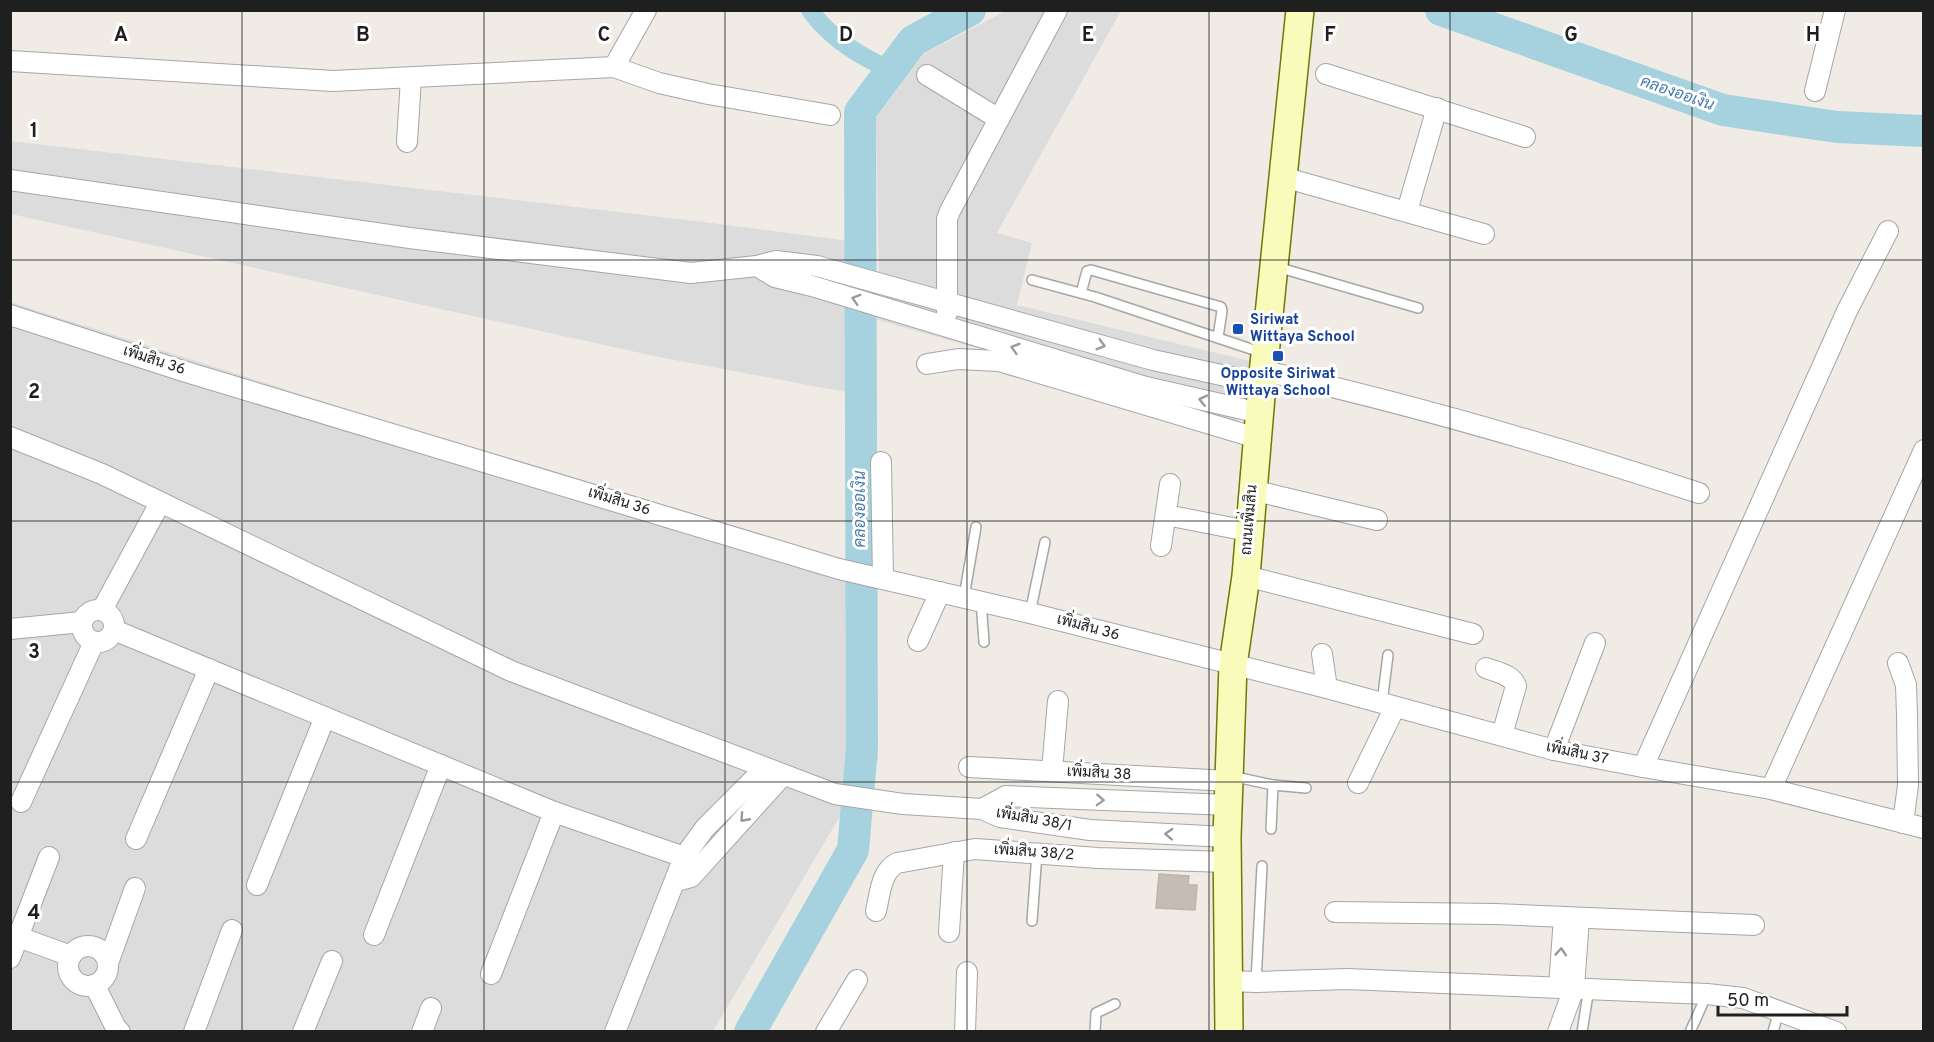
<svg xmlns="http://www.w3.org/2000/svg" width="1934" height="1042" font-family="Overpass,Sarabun,sans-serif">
<rect width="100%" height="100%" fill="#f0ece5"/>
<!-- residential -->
<g fill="#dddcdc">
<path d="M1005,11H1121L997,233L1032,243L1017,305L1250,361L1236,422L853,313L861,395L654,356L11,214V141L704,222L849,241L850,264L879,282L876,118L924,54Z"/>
<path d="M10,302L338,406L873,568L878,760L839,818L713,1031H11Z"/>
</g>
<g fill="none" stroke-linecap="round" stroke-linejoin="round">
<!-- canal -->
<path stroke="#a5d2de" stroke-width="18" d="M810,10C829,37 861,57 891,70"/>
<!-- river -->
<g stroke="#a5d2de" stroke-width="32">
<path d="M1441,10L1723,110L1837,127L1924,131"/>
<path d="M750,1032L853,850L862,748L860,112L913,41L970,10"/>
</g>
</g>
<!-- building -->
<path fill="#c5bcb5" stroke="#c2b3a7" stroke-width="1.5" d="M1159,874L1189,876L1188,885H1197L1195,910L1156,908Z"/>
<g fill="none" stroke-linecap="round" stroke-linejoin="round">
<defs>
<g id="lane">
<path d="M1277,267L1418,308"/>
<path d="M1032,280L1095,297L1263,353"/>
<path d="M1081,293L1087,271L1091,270L1221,307L1222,311L1218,337"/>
<path d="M964,597L976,527"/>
<path d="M981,601L984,642"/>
<path d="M1030,613L1045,542"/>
<path d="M1382,703L1388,655"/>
<path d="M1231,776L1273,785L1306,788"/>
<path d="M1271,829L1273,785"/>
<path d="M1032,921L1037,853"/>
<path d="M1256,982L1262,866"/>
<path d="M1095,1032L1096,1013L1115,1004"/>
<path d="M1582,1032L1589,988"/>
<path d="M1690,1032L1707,994"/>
<path d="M1773,1032L1779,1010"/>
</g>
<g id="street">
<path d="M10,61L333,81L614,67L659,83L708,94L830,115"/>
<path d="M614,67L646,10"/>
<path d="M1326,74L1525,137"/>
<path d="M927,75L999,119"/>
<path d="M1815,91L1835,10"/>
<path d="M407,142L411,78"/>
<path d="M1283,177L1484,234"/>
<path d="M10,180L410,238L691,273L757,266L776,261L817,266L1153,360L1262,384"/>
<path d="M1407,211L1437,108"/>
<path d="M757,266L775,277L812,286L1146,387L1260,413"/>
<path d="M947,313V219L950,211L1057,10"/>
<path d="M10,315L183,371L839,569L1030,613L1327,688L1554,750L1643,767L1771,789L1924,828"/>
<path d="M927,364L958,359L999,361L1257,438"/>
<path d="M1264,371C1411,404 1555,446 1699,493"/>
<path d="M10,437L102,474L511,671L835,794L903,804L982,809L1000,817L1090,830L1227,837"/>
<path d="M881,462L883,579"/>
<path d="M1252,490L1377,520"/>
<path d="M1166,515L1248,531"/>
<path d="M1161,546L1170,484"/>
<path d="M1246,576L1473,634"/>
<circle cx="98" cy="626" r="16"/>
<path d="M102,610L160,503"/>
<path d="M10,629L82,622"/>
<path d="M114,630L554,812L684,857"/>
<path d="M918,641L940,592"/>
<path d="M1322,654L1327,688"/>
<path d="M1898,663L1906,685L1907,715L1908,785L1903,823"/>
<path d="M1486,668C1496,672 1512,674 1516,686L1502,735"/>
<path d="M1554,750L1595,643"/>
<path d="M969,767L1229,781"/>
<path d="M1643,767L1847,311L1888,231"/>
<path d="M1052,771L1058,701"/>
<path d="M1358,783L1395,707"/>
<path d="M1771,789L1924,450"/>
<path d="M21,802L94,642"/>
<path d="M982,809L1006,796L1229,805"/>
<path d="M136,839L209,669"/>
<path d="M676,881L691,877L783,775"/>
<path d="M257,885L325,717"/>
<path d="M876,911C880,894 881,871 897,863L975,849L1098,858L1227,862"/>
<path d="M1335,912L1496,914L1754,925"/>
<path d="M949,932L954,852"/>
<path d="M10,934L71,956"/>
<path d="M374,935L441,765"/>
<circle cx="88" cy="966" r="20"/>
<path d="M10,958L49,857"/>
<path d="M108,963L135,888"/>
<path d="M491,974L554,812"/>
<path d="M1228,981L1256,982L1347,979L1707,994L1743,998L1836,1032"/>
<path d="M95,986L116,1028L120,1032"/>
<path d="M1559,987L1564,917"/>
<path d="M194,1032L232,930"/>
<path d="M303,1032L332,961"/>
<path d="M422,1032L431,1008"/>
<path d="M615,1032L684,857L705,828L765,768"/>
<path d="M826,1032L857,980"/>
<path d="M965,1032L967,972"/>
<path d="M1558,1032L1574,988L1579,918"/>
</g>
<path id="secondary" d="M1229,1032L1227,837L1233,665L1246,576L1262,384L1300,10"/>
</defs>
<!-- lane casing -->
<use href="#lane" stroke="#a6a6a6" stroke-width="12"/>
<!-- street casing -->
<use href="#street" stroke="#a6a6a6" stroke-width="22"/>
<!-- secondary casing -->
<use href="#secondary" stroke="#6f7903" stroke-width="30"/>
<!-- lane -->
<use href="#lane" stroke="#fff" stroke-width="9"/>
<!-- street -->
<use href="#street" stroke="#fff" stroke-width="20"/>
<!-- secondary -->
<use href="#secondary" stroke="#f8fbb9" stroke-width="27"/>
</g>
<!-- one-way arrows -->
<defs><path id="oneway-chevron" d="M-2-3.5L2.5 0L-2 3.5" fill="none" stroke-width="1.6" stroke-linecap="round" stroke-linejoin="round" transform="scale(1.5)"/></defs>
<g stroke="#9a9a9a">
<use href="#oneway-chevron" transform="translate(856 299) rotate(-163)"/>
<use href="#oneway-chevron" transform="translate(1101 345) rotate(16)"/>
<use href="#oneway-chevron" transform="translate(1015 348) rotate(-163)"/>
<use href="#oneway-chevron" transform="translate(1203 400) rotate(-167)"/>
<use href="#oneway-chevron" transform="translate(1100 800) rotate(2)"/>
<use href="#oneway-chevron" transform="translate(744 818) rotate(132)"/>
<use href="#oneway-chevron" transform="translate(1169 834) rotate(-177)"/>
<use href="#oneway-chevron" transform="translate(1561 952) rotate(-86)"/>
</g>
<!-- grid -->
<path fill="none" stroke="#1f1f1f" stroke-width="1.5" stroke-opacity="0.55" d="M242,10V1032M484,10V1032M725,10V1032M967,10V1032M1209,10V1032M1450,10V1032M1692,10V1032M10,260H1924M10,521H1924M10,782H1924"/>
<!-- markers -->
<g fill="#1a4fb4" stroke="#fff" stroke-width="2">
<rect x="1232" y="323" width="12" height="12" rx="3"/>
<rect x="1272" y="350" width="12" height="12" rx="3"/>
</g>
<g text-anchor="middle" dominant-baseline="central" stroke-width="6" stroke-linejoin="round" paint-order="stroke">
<!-- transit labels -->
<g font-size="15" font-weight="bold" fill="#164399" stroke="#fff" text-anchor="start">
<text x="1250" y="320">Siriwat<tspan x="1250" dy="17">Wittaya School</tspan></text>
<text x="1278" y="374" text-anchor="middle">Opposite Siriwat<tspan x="1278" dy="17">Wittaya School</tspan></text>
</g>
<!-- street labels -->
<g font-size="15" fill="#1f1f1f" stroke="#fff">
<text transform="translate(154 361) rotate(18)">เพิ่มสิน 36</text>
<text transform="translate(619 502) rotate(17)">เพิ่มสิน 36</text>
<text transform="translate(1250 520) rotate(-85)">ถนนเพิ่มสิน</text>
<text transform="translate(1088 628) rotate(15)">เพิ่มสิน 36</text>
<text transform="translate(1577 754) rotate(12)">เพิ่มสิน 37</text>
<text transform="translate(1099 774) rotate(3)">เพิ่มสิน 38</text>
<text transform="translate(1034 820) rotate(10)">เพิ่มสิน 38/1</text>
<text transform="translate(1034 853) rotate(4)">เพิ่มสิน 38/2</text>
</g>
<!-- water labels -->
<g font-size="16" font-style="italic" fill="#467aa9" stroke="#fff">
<text transform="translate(1677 94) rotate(19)">คลองออเงิน</text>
<text transform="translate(861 509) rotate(-90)">คลองออเงิน</text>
</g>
</g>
<g font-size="20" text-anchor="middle" font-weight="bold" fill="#1f1f1f" stroke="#fff" stroke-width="6" stroke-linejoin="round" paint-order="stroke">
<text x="121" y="41">A</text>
<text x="363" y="41">B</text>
<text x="604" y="41">C</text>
<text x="846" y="41">D</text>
<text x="1088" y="41">E</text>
<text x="1330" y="41">F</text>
<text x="1571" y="41">G</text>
<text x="1813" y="41">H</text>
<text x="34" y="137">1</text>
<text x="34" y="398">2</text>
<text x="34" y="658">3</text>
<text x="34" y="919">4</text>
</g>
<!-- border -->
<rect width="1934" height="1042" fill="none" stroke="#1f1f1f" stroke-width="24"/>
<!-- scale -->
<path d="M1718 1006v9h129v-9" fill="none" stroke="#1f1f1f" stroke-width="3"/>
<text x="1727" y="1006" font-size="18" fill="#1f1f1f" stroke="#ffffff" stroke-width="4.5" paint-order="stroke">50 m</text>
</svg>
